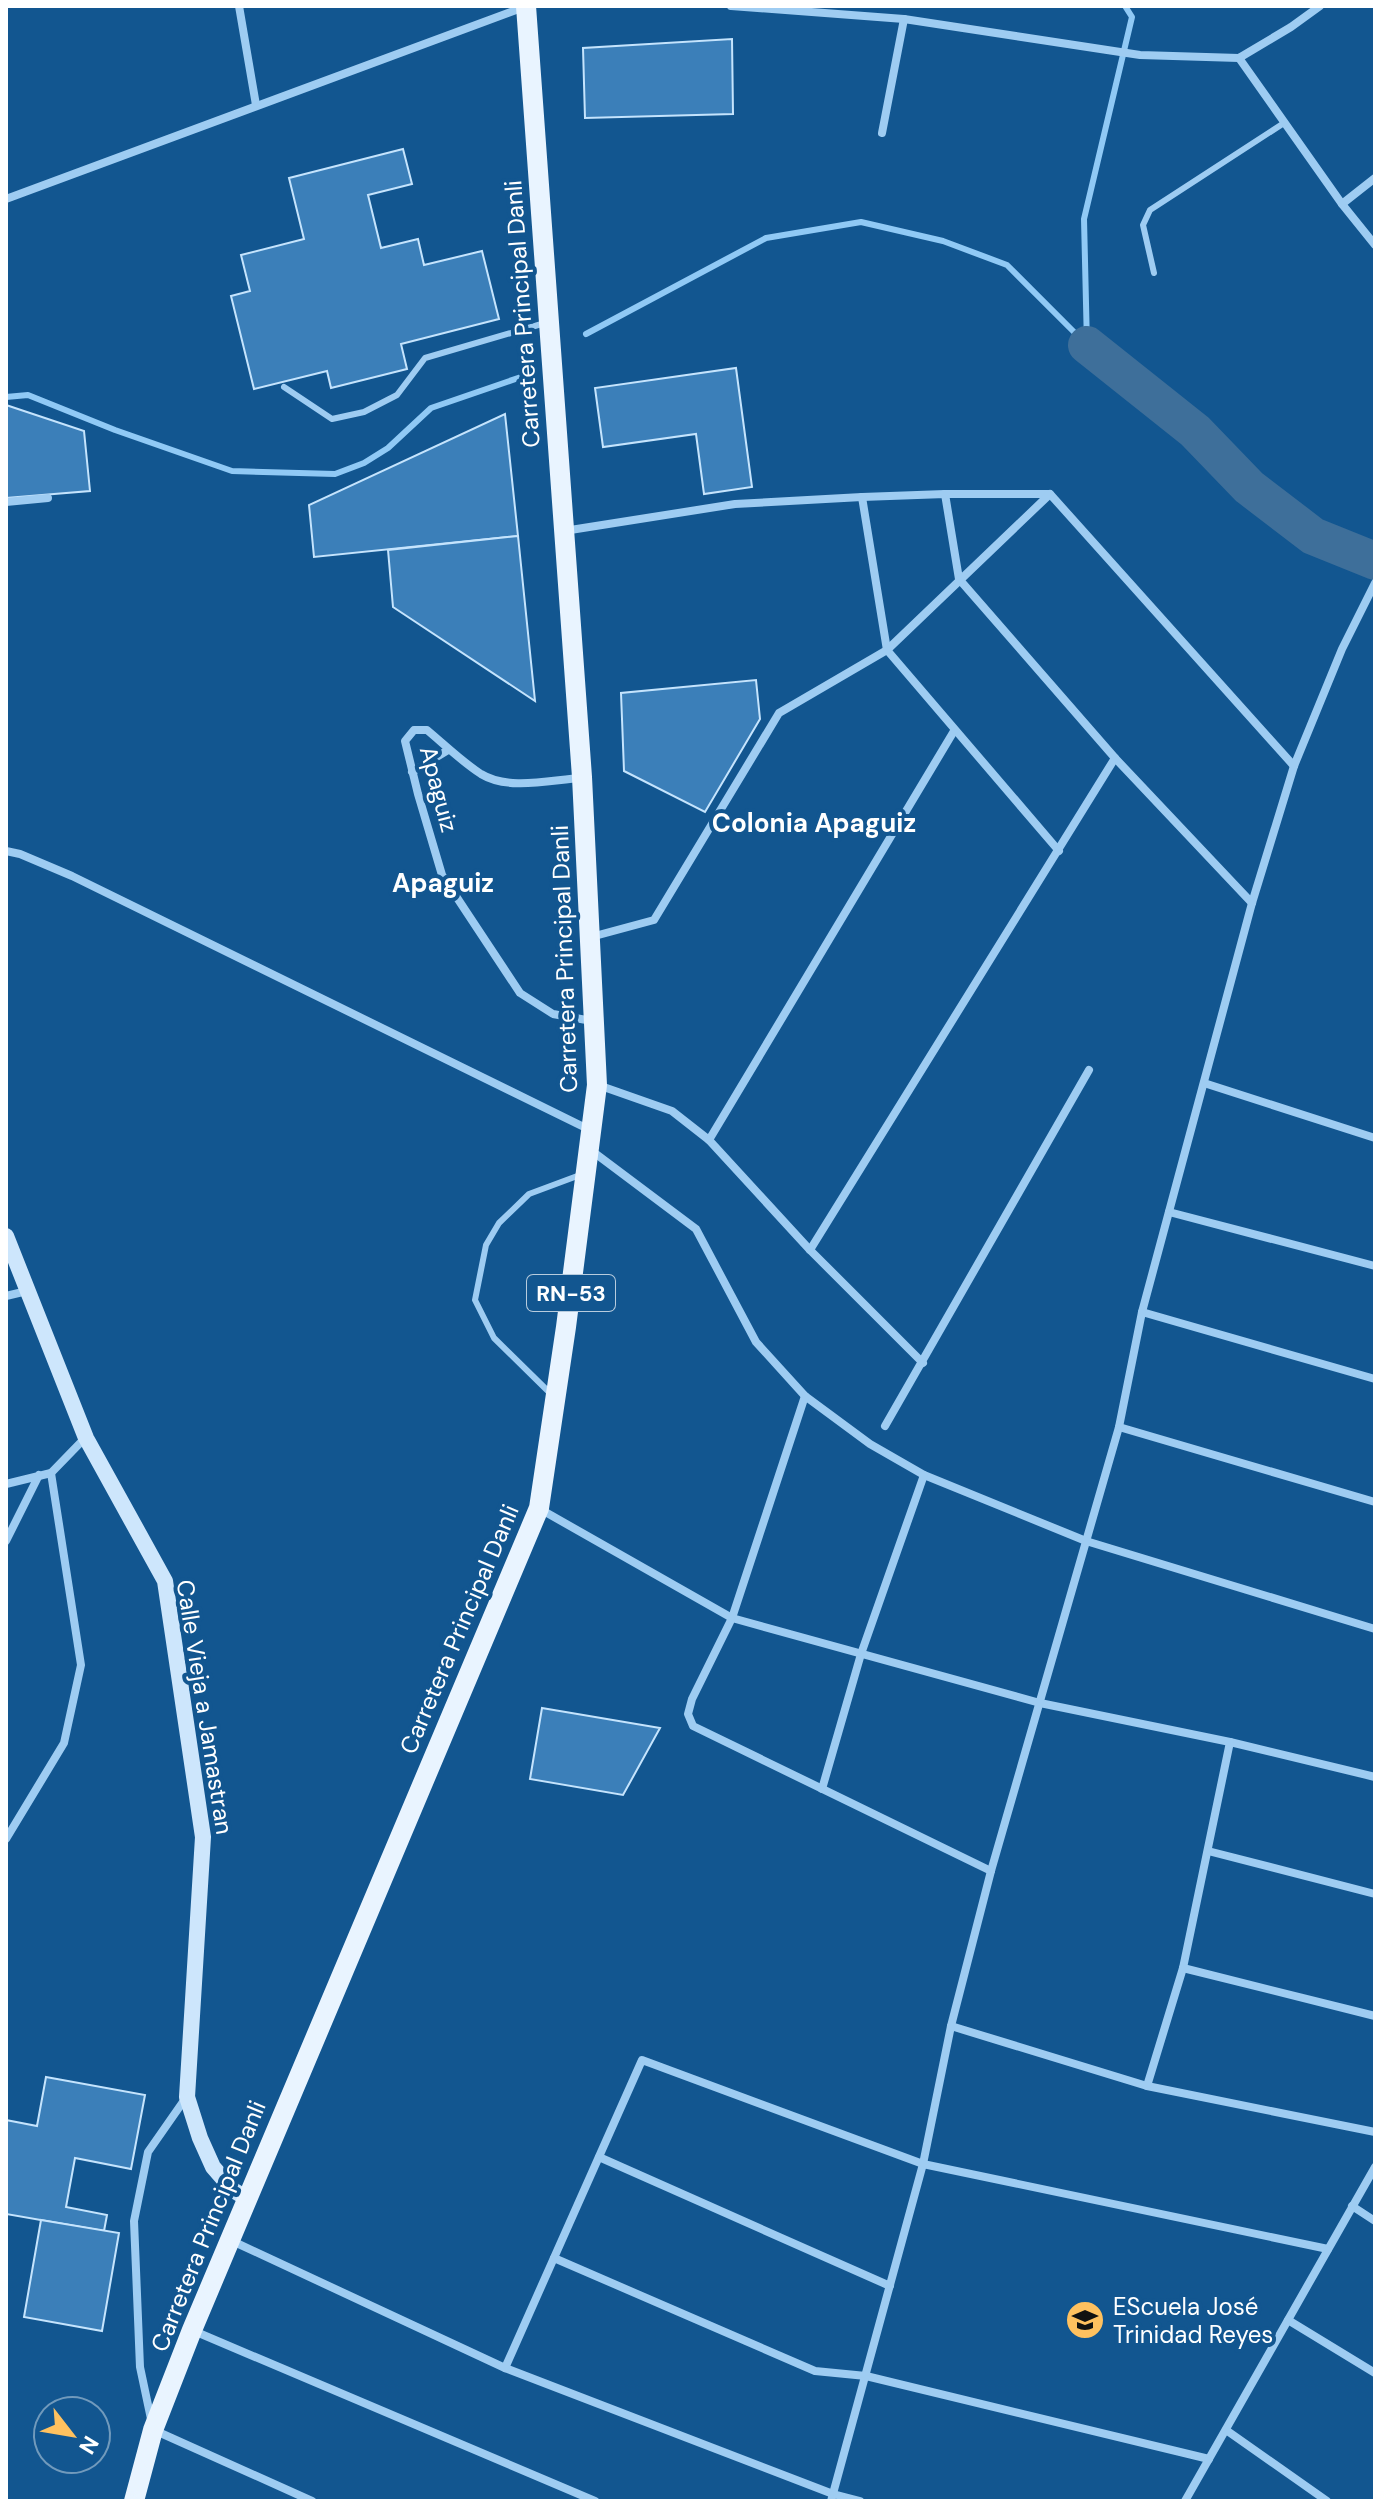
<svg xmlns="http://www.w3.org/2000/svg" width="1381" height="2507" font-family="'DM Sans',sans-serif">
<rect width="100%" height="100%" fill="#125690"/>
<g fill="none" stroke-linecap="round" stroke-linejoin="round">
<!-- stream -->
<g stroke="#90c9f5" stroke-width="6">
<path d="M586,334L766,238L861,222L943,241L1007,265L1087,345"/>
<path d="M1087,345L1084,219L1132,17L1125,6"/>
<path d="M6,397L28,395L115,430L232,471L335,474L364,463L388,448L431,408L527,375"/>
</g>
<!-- river -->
<path stroke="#3e6f9a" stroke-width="38" d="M1087,345L1195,431L1249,487L1313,536L1375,561"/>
</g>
<!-- building -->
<g fill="#3b7fb9" stroke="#c5e4fd" stroke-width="2">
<path d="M732,39L733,114L585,118L583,48Z"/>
<path d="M403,149L412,184L368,195L381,248L418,239L424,265L482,251L499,319L401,344L407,369L331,388L327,371L254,389L231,296L250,291L241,255L304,239L289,178Z"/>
<path d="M736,368L752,487L704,494L696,434L603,447L595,388Z"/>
<path d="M6,405L84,431L90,491L6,498Z"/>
<path d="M505,414L518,536L314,557L309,505Z"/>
<path d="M518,536L535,701L393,607L388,550Z"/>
<path d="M756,680L760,719L705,812L624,771L621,693Z"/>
<path d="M542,1708L660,1728L623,1795L530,1779Z"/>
<path d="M46,2077L145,2095L131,2169L75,2158L66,2207L107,2215L104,2231L6,2214V2120L37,2126Z"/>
<path d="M41,2220L119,2233L102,2331L24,2317Z"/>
</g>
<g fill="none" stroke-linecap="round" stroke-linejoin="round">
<!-- lane -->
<g stroke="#9eccf2" stroke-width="6">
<path d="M1154,273L1143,225L1150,210L1284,123"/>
<path d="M284,387L332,419L364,412L397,395L425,358L545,323"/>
<path d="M551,1394L494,1338L475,1300L486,1245L499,1223L529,1194L580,1175"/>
</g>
<!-- street -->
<g stroke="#9eccf2" stroke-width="8">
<path d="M239,6L256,105"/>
<path d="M731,6L904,19L1140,55L1239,58L1291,27L1320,6"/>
<path d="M1239,58L1342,204L1375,245"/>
<path d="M882,133L904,19"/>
<path d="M6,199L527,6"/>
<path d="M1342,204L1375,178"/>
<path d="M945,494H1050L1294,766"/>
<path d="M862,497L945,494L959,579L1115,758L1252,903"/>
<path d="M6,502L48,498"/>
<path d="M564,531L735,504L862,497L887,650L1059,851"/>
<path d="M412,772L448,750"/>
<path d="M581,778C550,780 509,791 481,774C461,761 445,745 427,730H414L405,741L418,794L442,875L520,993L553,1014L592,1021"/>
<path d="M6,851L20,854L72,876L590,1130"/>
<path d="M591,937L654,920L779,713L887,650L1050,494"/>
<path d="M1204,1083L1375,1138"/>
<path d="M598,1085L672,1111L709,1140L810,1250L923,1363"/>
<path d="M709,1140L954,731"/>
<path d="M592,1151L696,1229L756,1342L805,1396L870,1444L924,1475L1086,1541L1375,1629"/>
<path d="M1169,1212L1375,1266"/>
<path d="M810,1250L1115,758"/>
<path d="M6,1296L27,1291"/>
<path d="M1142,1312L1375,1379"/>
<path d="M805,1396L732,1618L692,1699L688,1714L693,1726L991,1871"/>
<path d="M885,1426L1089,1070"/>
<path d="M1119,1427L1375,1502"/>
<path d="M6,1484L51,1473L85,1438"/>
<path d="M540,1509L732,1618L1040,1703L1230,1742L1375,1777"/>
<path d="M6,1541L39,1475"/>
<path d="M822,1789L861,1654L924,1475"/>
<path d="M6,1839L64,1743L81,1665L51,1473"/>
<path d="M1208,1851L1375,1894"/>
<path d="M1183,1968L1375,2016"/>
<path d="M951,2026L1147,2086L1375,2132"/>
<path d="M1147,2086L1183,1968L1230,1742"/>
<path d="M599,2157L890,2286"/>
<path d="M1352,2206L1375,2221"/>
<path d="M230,2240L505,2368L833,2494L860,2501"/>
<path d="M554,2258L815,2371L866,2376L1209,2459"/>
<path d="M1288,2320L1375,2373"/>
<path d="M194,2331L595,2501"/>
<path d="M505,2368L642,2060L923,2164L1328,2249"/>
<path d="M151,2419L140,2367L134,2221L148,2152L185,2099"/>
<path d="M1226,2430L1327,2501"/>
<path d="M156,2431L312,2501"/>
<path d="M831,2501L923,2164L951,2026L991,1871L1119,1427L1142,1312L1252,903L1294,766L1342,649L1375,583"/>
<path d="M1185,2501L1375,2167"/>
</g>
<!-- secondary -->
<path stroke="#cde6fc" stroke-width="16" d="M6,1236L86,1438L165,1581L203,1837L187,2097L200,2138L213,2167L233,2190L246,2198"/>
<!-- primary -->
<path stroke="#e9f4ff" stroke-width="20" d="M134,2501L153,2430L192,2330L539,1508L566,1327L597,1085L582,777L526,6"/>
</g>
<!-- icons -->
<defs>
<symbol id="school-disc" viewBox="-11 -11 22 22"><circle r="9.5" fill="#ffc15f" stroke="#125690"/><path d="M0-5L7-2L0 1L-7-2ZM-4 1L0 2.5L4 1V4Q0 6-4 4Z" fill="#111"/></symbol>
</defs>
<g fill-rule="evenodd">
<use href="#school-disc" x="1063" y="2298" width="44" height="44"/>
</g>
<g text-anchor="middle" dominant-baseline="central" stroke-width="8" stroke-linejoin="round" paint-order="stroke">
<!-- shield labels -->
<rect fill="#125690" stroke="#b8ccde" stroke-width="2" x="527" y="1275" width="88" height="36" rx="6"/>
<g font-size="22" font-weight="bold" fill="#fff">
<text x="571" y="1293">RN-53</text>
</g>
<!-- street labels -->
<g font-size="24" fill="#fff" stroke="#125690">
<text transform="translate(522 314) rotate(-94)">Carretera Principal Danli</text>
<text transform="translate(439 789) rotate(75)">Apaguiz</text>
<text transform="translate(564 959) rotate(-92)">Carretera Principal Danli</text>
<text transform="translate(459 1629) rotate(-67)">Carretera Principal Danli</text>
<text transform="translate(205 1707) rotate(81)">Calle Vieja a Jamastran</text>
<text transform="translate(208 2226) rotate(-68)">Carretera Principal Danli</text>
</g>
<!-- poi labels -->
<g font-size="24" fill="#fff" stroke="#125690" text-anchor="start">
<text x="1113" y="2306">EScuela José<tspan x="1113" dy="28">Trinidad Reyes</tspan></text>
</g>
<!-- neighbourhood labels -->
<g font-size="26" font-weight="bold" fill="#fff" stroke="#125690">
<text x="814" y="823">Colonia Apaguiz</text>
<text x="443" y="883">Apaguiz</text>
</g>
</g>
<!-- border -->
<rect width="1381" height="2507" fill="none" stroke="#ffffff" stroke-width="16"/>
<!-- north arrow -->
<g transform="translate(72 2435) rotate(121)"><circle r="38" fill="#125690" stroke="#719abc" stroke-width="2"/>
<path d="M0-6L14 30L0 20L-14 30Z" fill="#ffc15f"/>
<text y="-12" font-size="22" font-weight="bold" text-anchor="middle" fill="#ffffff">N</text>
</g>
</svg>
